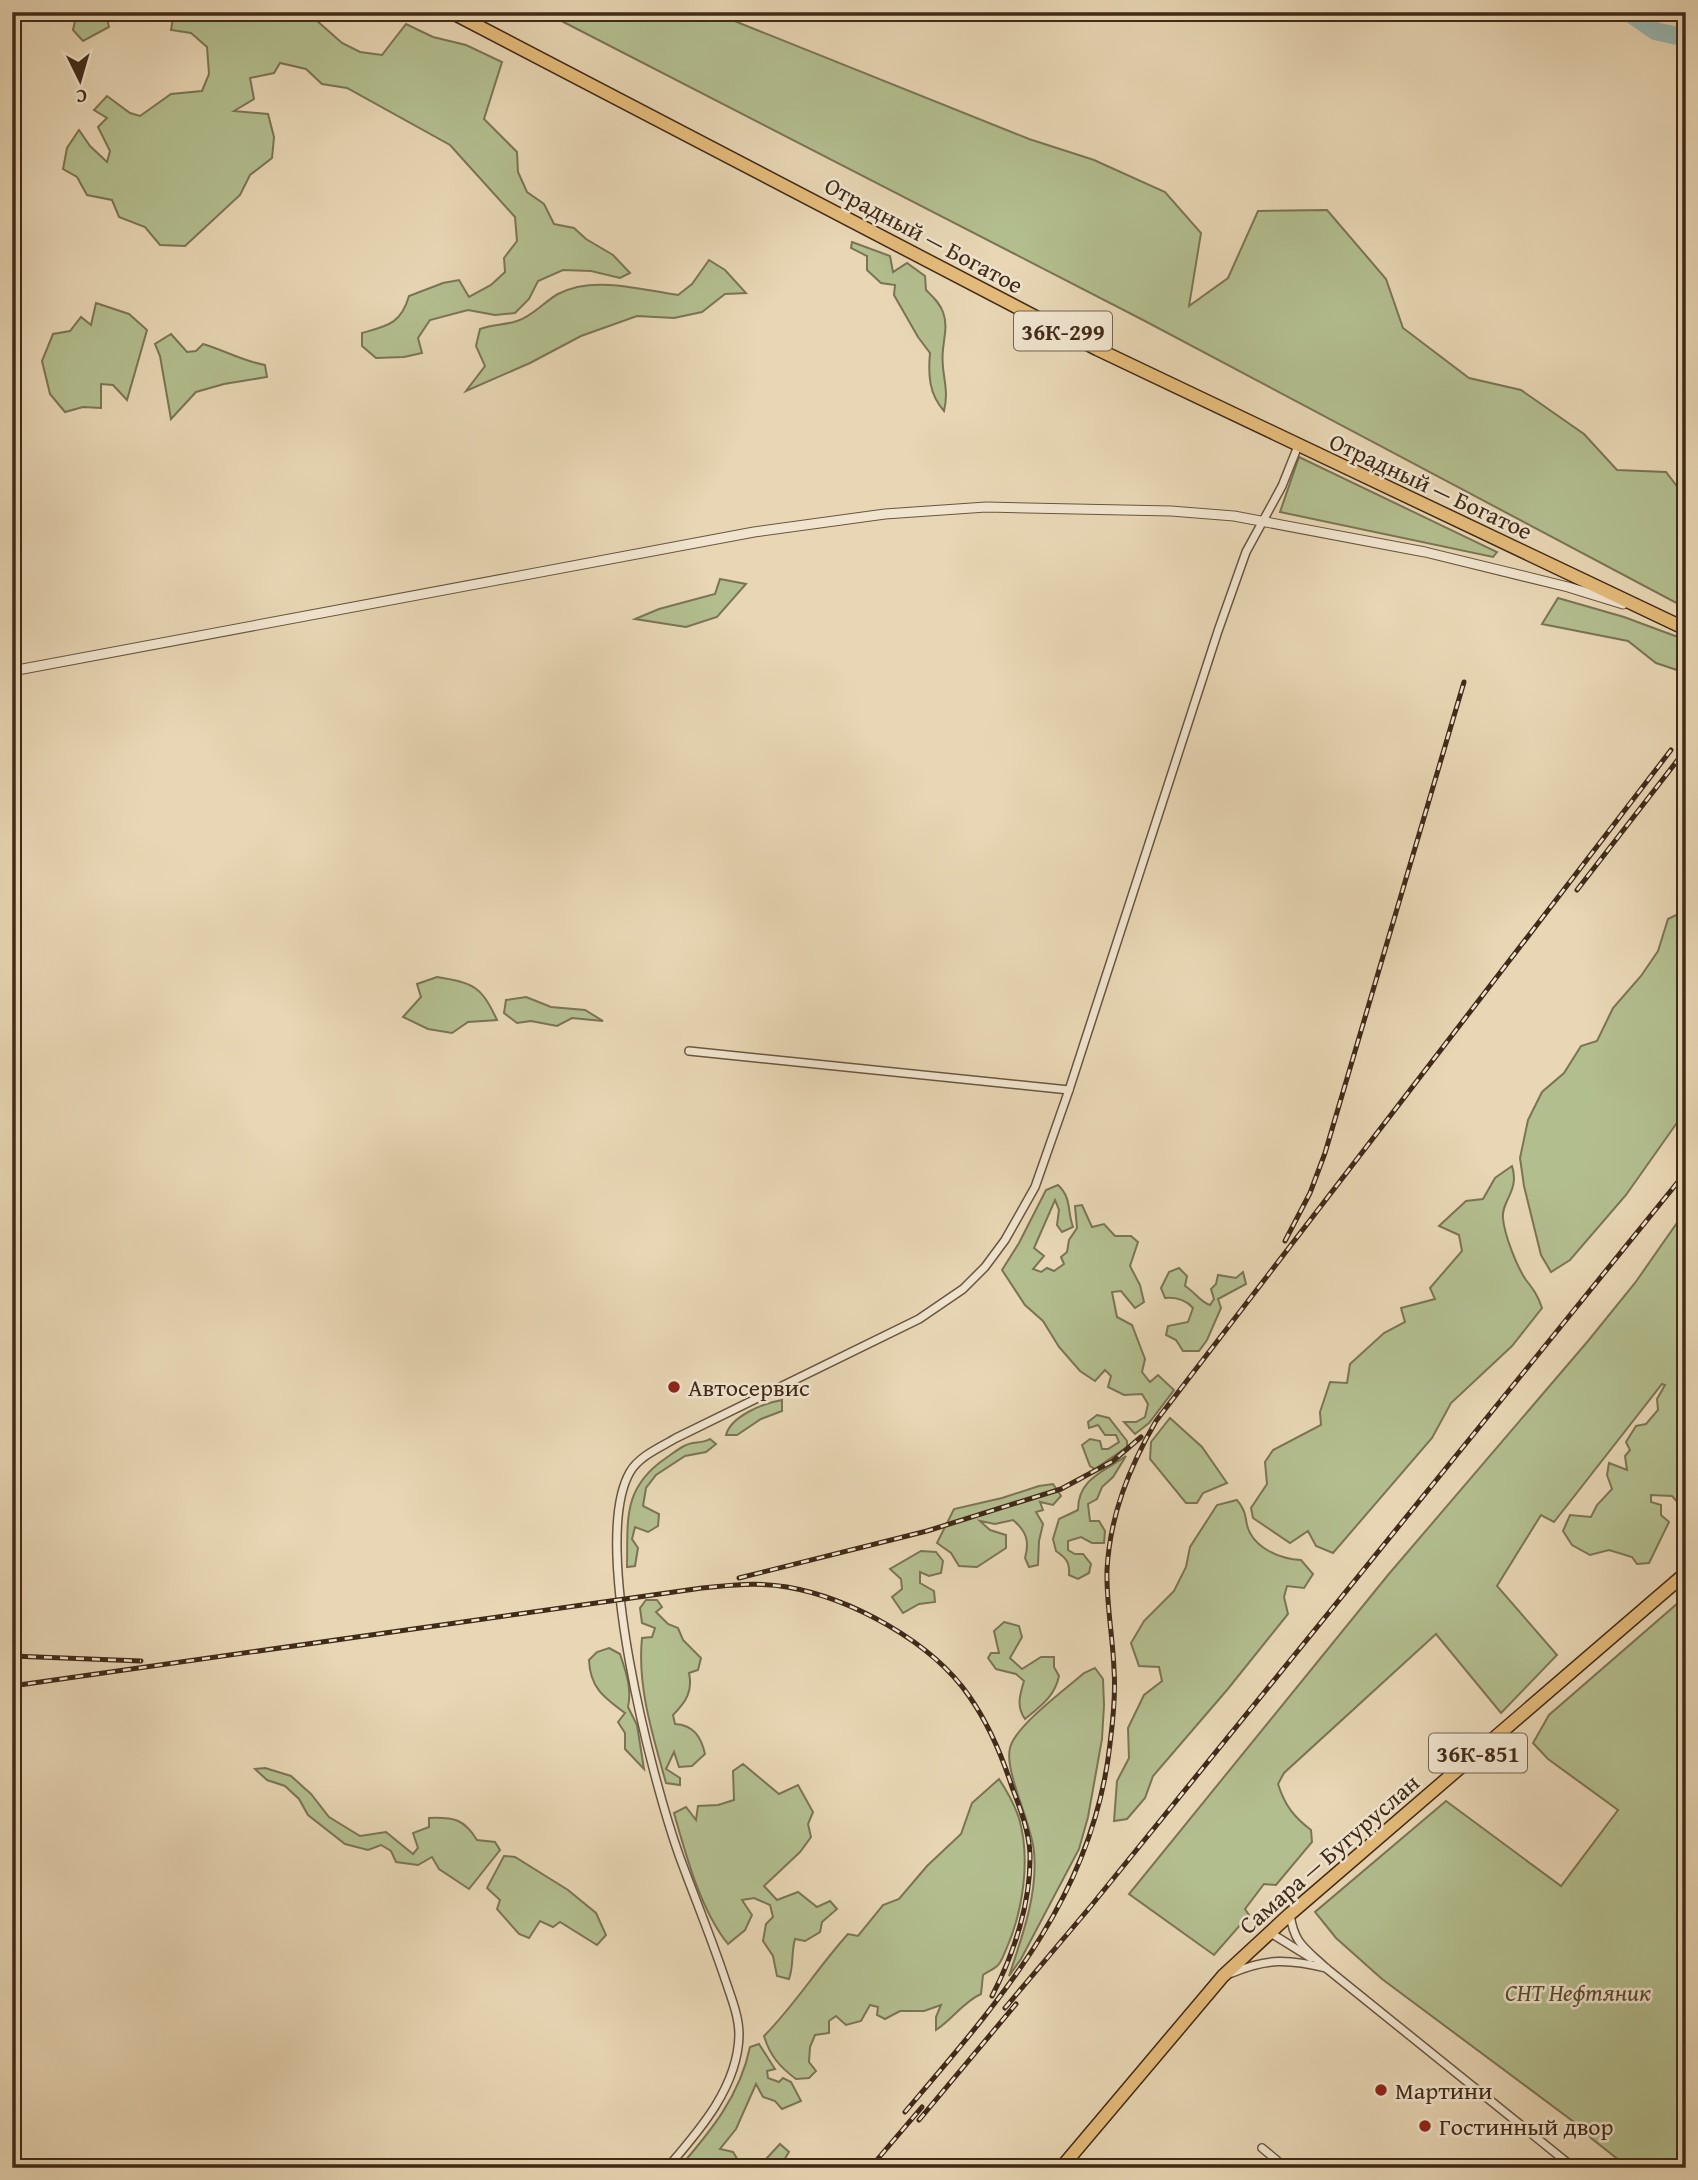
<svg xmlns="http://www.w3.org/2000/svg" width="1698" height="2180" font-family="'Gentium Book Plus',serif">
<rect width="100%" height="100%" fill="#e8d6b4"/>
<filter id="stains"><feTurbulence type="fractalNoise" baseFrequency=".00286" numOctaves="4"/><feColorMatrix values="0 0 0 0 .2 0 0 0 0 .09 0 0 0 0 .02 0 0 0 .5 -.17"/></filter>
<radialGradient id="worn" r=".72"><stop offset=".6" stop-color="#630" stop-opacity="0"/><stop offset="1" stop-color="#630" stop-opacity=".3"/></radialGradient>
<!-- green -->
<g fill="#b3be8f" stroke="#7a7454" stroke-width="2">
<path d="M77,12H109L106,14L109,27L83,41L73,30Z"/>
<path d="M174,12H307L342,43L360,52L382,55L406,24L433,37L466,45L502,62L484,119L517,152L518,172L527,192L544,204L554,224L574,228L586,239L613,255L630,273L620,278L591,271L563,270L538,281L529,299L515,313L495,315L468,310L430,320L418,338L422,353L404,357L376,358L362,346V333C387,326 401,324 409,296L443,283L459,280L469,297L491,285L505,272L504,258L517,241L515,217L450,145L347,88L322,84L306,69L280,63L274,73L250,78L254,99L234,111L268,114L274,137L272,158L250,175L240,195L185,246L160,245L145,227L119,217L112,200L87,195L77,177L63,169L67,148L79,130L90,146L107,162L110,151L98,127L107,118L94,110L107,96L130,113L140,116L171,94L202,91L209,74L207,47L191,33L171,30Z"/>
<path d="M544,12H712L1029,139L1094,160L1165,192L1201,233L1189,306L1228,278L1258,211L1327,210L1386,279L1403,328L1469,378L1521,390L1584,434L1617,470L1666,472L1686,498V608L1143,320Z"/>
<path d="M852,242L890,256L893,272L907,263L925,276L926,290C933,297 939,302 943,312C948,326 944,336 943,350C940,372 950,387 944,411C929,394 928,375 930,353L918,337L894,295L895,285L881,283L867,270V256L851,248Z"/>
<path d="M709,260L725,270L746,293L725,294L702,312L674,318L637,316L581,336L530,363L466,391L485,366L476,346L480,329C494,324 506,325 517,321C532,317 545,301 558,294C593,275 641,290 678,295L692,284Z"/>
<path d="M96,303L129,314L147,330L127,400L113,385L101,384V408L83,407L65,412L50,394L42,361L53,334L70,331L81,317L91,325Z"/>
<path d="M171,334L187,352L196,351L203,344C224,350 242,361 265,365L267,377L224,384L196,392L171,419L160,356L155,344Z"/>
<path d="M1299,457L1497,552L1493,557L1280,512Z"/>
<path d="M720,579L746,584L717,617L686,627L635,619L659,609L715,594Z"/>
<path d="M1558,598L1624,617L1686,640V673L1656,663L1628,641L1542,624Z"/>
<path d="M1686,910V1110L1626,1195L1570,1260L1551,1272L1541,1255L1524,1186L1520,1158L1528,1120L1542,1092L1564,1073L1581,1046L1597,1041L1613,1008L1641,976L1658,951L1668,919Z"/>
<path d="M437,977C474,983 481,986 497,1020L468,1022L452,1033L428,1029L403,1017L421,997L417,984Z"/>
<path d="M526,997L551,1007L585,1010L603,1021L572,1018L557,1026L531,1021L517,1023L504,1013L506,1000Z"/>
<path d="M1512,1166C1520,1191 1501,1201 1503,1218C1504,1234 1517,1267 1526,1280C1534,1290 1538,1296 1542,1308L1512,1346L1451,1403L1432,1438L1333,1553L1316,1546L1308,1531L1290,1543L1253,1518L1251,1508L1267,1484L1265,1462L1273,1450L1321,1425L1320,1412L1330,1382L1347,1383L1350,1364L1384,1333L1405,1322L1401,1308L1435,1299L1430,1288L1462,1251L1459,1235L1439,1226L1466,1201L1483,1199L1495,1178Z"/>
<path d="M1058,1185C1072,1198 1067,1211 1073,1227L1062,1232L1057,1225L1059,1210L1055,1200L1034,1248L1044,1256L1033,1269L1041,1272L1047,1268L1054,1271L1064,1264L1061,1257L1067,1252L1069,1240L1077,1228L1075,1206L1082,1205L1092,1227L1104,1224L1115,1236H1131L1138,1242L1130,1266L1140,1285L1144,1302L1135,1308L1121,1291L1112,1292L1117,1317L1132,1325L1145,1359L1142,1372L1150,1382L1158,1375L1174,1390L1149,1423L1135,1434L1124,1422H1136L1145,1417L1148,1404L1142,1394L1124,1395L1108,1387L1111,1376L1105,1370L1095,1381L1080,1371L1059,1347L1043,1321L1025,1305L1002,1270L1019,1243L1046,1190Z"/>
<path d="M1686,1210V1507L1679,1504L1672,1496L1651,1495V1502L1661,1505V1515L1669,1522L1649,1563L1637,1564L1632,1557L1609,1550L1590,1555L1572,1545L1563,1531L1570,1515L1591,1517L1597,1505L1612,1489L1607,1475L1609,1463L1627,1470L1625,1456L1630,1450L1626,1442L1636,1426L1646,1424L1658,1410L1657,1399L1665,1385L1662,1384L1554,1522L1541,1515L1497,1586L1557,1655L1501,1713L1436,1634L1284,1773L1278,1784C1285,1806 1294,1817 1311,1830L1312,1842L1276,1885L1264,1884L1245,1909L1249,1915L1214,1955L1129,1894L1388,1575L1588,1341L1635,1283Z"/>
<path d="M1179,1268L1187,1276L1185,1286C1195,1292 1200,1302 1210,1305L1214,1299L1211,1289L1216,1284L1218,1275L1236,1278L1243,1272L1246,1284L1218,1299L1221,1308L1207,1340L1199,1351H1183L1176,1340L1166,1335L1168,1326L1188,1322L1193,1308C1186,1300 1177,1297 1165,1298L1161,1288L1169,1272Z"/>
<path d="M782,1400V1411L761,1419L737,1435H726C731,1416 764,1403 782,1400Z"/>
<path d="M1097,1415L1109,1418L1127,1441V1447L1095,1469L1090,1466L1082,1445L1090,1439L1100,1441L1102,1449H1108L1119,1442L1116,1435H1105L1098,1425L1089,1428L1088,1422Z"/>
<path d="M1170,1418L1202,1447L1227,1483L1203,1493L1197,1503H1186L1150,1459L1151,1442Z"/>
<path d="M710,1439L716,1444L706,1452L685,1456L656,1475L646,1488L643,1506L659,1514L658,1526L648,1532L635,1527L632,1539L638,1548L635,1566L627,1567C628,1520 622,1488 666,1458C672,1454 678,1449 684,1446C692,1441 702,1444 710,1439Z"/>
<path d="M1126,1456L1113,1477L1102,1487L1097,1499L1088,1504L1090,1521H1099L1105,1531L1104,1543H1092L1081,1537L1068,1541V1550L1075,1554H1083L1091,1564L1089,1573L1078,1579L1069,1575C1070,1562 1066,1558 1056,1551L1053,1539L1059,1519L1078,1510C1078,1479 1103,1472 1126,1456Z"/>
<path d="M1053,1484L1061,1496L1053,1505L1040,1502L1043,1510L1036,1512L1043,1524L1039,1541L1038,1565L1029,1567L1025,1558C1030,1541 1026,1531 1013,1520L995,1524L980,1521L990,1530L1006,1535V1548L977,1567L959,1566L951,1553L937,1543L954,1509L1002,1498L1039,1486Z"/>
<path d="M1237,1500C1245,1510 1245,1514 1247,1525C1253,1548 1280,1559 1301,1560L1313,1574L1304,1588L1287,1586L1284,1597L1288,1614L1227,1690L1153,1776L1145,1798L1127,1819L1114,1821L1117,1781L1129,1758L1128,1728L1144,1695L1162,1681L1159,1667L1139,1666L1131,1643L1144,1621L1174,1591L1186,1567L1190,1547L1217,1505Z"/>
<path d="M921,1551L936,1552L943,1561L941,1573L929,1576L920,1572V1583L934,1591L935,1602L919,1604L903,1613L892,1597L902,1589L901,1579L890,1569Z"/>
<path d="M1686,1596V2168H1629L1591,2138L1586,2131L1382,1979L1336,1938L1315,1912L1446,1801L1561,1886L1618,1810L1548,1759L1533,1743L1549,1715Z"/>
<path d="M646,1600H657L662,1607L656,1612L668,1624L678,1628L683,1640L701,1658L698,1670L689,1673C693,1691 686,1702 673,1715L675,1724C693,1725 701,1736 705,1754L692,1766L679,1767L674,1752L666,1769L680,1778V1785L666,1783C653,1736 637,1687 642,1638L652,1637L655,1628L642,1623L640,1608Z"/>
<path d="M1004,1622L1019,1626L1022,1637L1010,1658L1022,1669L1041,1657H1054V1667L1059,1676C1055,1696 1041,1706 1025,1719C1016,1707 1020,1694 1024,1681L1016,1674L996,1669L988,1658L991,1653H999L994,1631Z"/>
<path d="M609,1648L620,1654C626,1672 632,1688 628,1707L637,1725L644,1769L625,1749V1733L618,1722L625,1713C603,1697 590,1687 589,1660L597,1652Z"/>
<path d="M1095,1668L1103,1679L1104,1705L1102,1739L1088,1817L1079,1849L1021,1959L1009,1976C1022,1937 1038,1894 1034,1852C1032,1823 1004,1772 1010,1748C1015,1726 1066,1689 1084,1673Z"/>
<path d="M743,1764L779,1794L798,1785L813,1812L808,1824L811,1837L800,1852L764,1886L777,1900L798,1892L817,1907L830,1901L837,1909L822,1922L820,1932L805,1941L795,1939C791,1953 794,1965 789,1979L777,1976L773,1956L763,1941L766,1924L773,1917L770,1905L754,1898L742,1900L752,1915L745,1930L728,1944C700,1909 686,1855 674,1813L686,1807L696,1820L698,1806L718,1805L734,1800L733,1771Z"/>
<path d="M265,1768L291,1776L311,1794L329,1817L360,1836L386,1832L413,1854L418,1848L413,1833L429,1827V1818C454,1817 464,1819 477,1840L495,1842L500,1850L469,1889L439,1869L432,1857L418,1865L396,1862L391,1851L381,1845L368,1850L345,1844L308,1815L299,1799L285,1786L267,1780L255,1769Z"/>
<path d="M999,1779C1007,1791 1014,1804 1019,1818C1031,1860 1023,1912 1005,1952C1003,1956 1001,1963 997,1966C994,1969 987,1972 983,1975L981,1994C963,2002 953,2019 936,2030V2017L941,2005L924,2011H900L885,2019L877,2015L878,2007L870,2005L861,2021L846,2025L836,2016L829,2021V2033L815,2035L810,2047L809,2062L816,2071L809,2078L796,2079C780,2067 770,2056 764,2036C795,2005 818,1967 848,1934L858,1936L883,1905L899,1899L927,1866L961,1834L972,1803Z"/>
<path d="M504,1856L515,1857L568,1890L596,1913L606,1935L597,1945L560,1922L553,1927L540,1921L529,1938L519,1934L497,1909L500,1900L487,1888Z"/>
<path d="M759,2044L775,2069L767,2071L768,2078L779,2082L783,2078L791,2082L801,2101L782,2109L775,2101L763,2097L756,2084L736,2129L720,2149L733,2152L739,2162L748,2166L753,2159H766L780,2144L789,2152L779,2168H679C710,2132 740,2096 750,2047Z"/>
</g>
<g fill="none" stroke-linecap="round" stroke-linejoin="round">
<!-- river -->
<path stroke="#98b8b3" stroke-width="18" d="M1628,12L1655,31L1686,38"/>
<defs>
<g id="minor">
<path d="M689,1051L1069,1090"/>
<path d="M1290,1914C1294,1944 1305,1948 1326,1968L1574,2168"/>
<path d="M1269,1932L1311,1958"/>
<path d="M1232,1973C1267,1958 1289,1959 1326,1968"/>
<path d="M1262,2148L1286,2168"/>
<path d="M667,2168C699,2131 738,2087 739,2035C739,2016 731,1997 725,1979C711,1937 694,1896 679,1855C652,1779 590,1541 630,1472C639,1456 661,1447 676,1438L919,1319L963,1289L985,1267L1005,1240L1035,1187L1069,1090L1218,631L1246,552L1282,486L1298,446"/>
</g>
<path id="tertiary" d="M12,671L754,532L885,514L986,507L1171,511L1234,516L1425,552L1568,587L1623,604"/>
<g id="primary">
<path d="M451,12L1097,349L1686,629"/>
<path d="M1061,2168L1223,1976L1290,1914L1686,1573"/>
</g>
</defs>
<!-- minor casing -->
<use href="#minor" stroke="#6a553f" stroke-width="10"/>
<!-- tertiary casing -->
<use href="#tertiary" stroke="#6a553f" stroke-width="11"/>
<!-- primary casing -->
<use href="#primary" stroke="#402a18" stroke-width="15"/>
<!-- minor -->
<use href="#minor" stroke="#f0e4ce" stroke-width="7"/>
<!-- tertiary -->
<use href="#tertiary" stroke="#f0e4ce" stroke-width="9"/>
<!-- primary -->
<use href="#primary" stroke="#e4bb7a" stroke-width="12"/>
<defs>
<g id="rail">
<path d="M1577,890L1680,757"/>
<path d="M1285,1241L1310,1193L1325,1153L1464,682"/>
<path d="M739,1578L927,1531L1061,1489L1113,1461L1141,1437"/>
<path d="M12,1656L141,1661"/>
<path d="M12,1686L702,1588C730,1585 758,1582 787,1587C851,1598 932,1642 969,1696C988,1723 1002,1756 1012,1787C1020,1808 1029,1831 1030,1854C1031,1902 1014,1954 992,1996"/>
<path d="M1005,2008L1091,1906L1686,1172"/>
<path d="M905,2112C1000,2000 1093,1897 1110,1744C1113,1720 1116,1694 1114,1670C1113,1637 1106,1603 1107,1570C1110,1515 1129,1468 1156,1421L1671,750"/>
<path d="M919,2120L1016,2004"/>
<path d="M870,2168L922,2107"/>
</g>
</defs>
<!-- rail casing -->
<use href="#rail" stroke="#402a18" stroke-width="5"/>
<!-- rail -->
<use href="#rail" stroke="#f0e4ce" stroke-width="2.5" stroke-dasharray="8" stroke-linecap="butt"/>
</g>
<!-- markers -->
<g fill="#8f2418" stroke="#f0e4ce" stroke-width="2.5">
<circle cx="674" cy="1387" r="7"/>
<circle cx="1381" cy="2090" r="7"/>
<circle cx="1425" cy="2126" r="7"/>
</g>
<g text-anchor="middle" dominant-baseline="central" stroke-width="5" stroke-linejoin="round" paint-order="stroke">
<!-- shield labels -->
<g fill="#f0e4ce" stroke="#75624f" stroke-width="2">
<rect x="1014" y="311.5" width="98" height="39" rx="5"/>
<rect x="1429" y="1733.5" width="98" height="39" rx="5"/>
</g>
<g font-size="23" font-weight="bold" fill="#402a18">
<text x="1063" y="331">36К-299</text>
<text x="1478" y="1753">36К-851</text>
</g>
<!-- street labels -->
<g font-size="24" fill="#402a18" stroke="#f0e4ce">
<text transform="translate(924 235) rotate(28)">Отрадный — Богатое</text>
<text transform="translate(1431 486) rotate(25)">Отрадный — Богатое</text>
<text transform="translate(1329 1854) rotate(-41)">Самара — Бугуруслан</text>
</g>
<!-- poi labels -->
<g font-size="24" fill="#402a18" stroke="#f0e4ce" text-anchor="start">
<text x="688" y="1387">Автосервис</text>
<text x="1395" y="2090">Мартини</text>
<text x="1439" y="2126">Гостинный двор</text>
</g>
<!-- park labels -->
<g font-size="24" font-style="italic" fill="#574830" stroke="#f0e4ce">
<text x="1578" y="1992">СНТ Нефтяник</text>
</g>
</g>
<!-- margin -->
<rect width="1698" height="2180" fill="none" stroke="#e8d6b4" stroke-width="42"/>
<rect x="14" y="14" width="1670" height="2152" fill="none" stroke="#402a18" stroke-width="3.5"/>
<rect x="21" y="21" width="1656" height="2138" fill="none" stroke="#402a18" stroke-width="2"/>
<!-- north arrow -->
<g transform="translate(80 80) rotate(175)" stroke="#f0e4ce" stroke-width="5" paint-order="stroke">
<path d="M0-5L12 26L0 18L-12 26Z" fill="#402a18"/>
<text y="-10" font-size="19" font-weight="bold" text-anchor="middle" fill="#402a18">С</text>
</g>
<rect width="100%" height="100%" filter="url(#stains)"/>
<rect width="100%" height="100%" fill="url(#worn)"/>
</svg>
